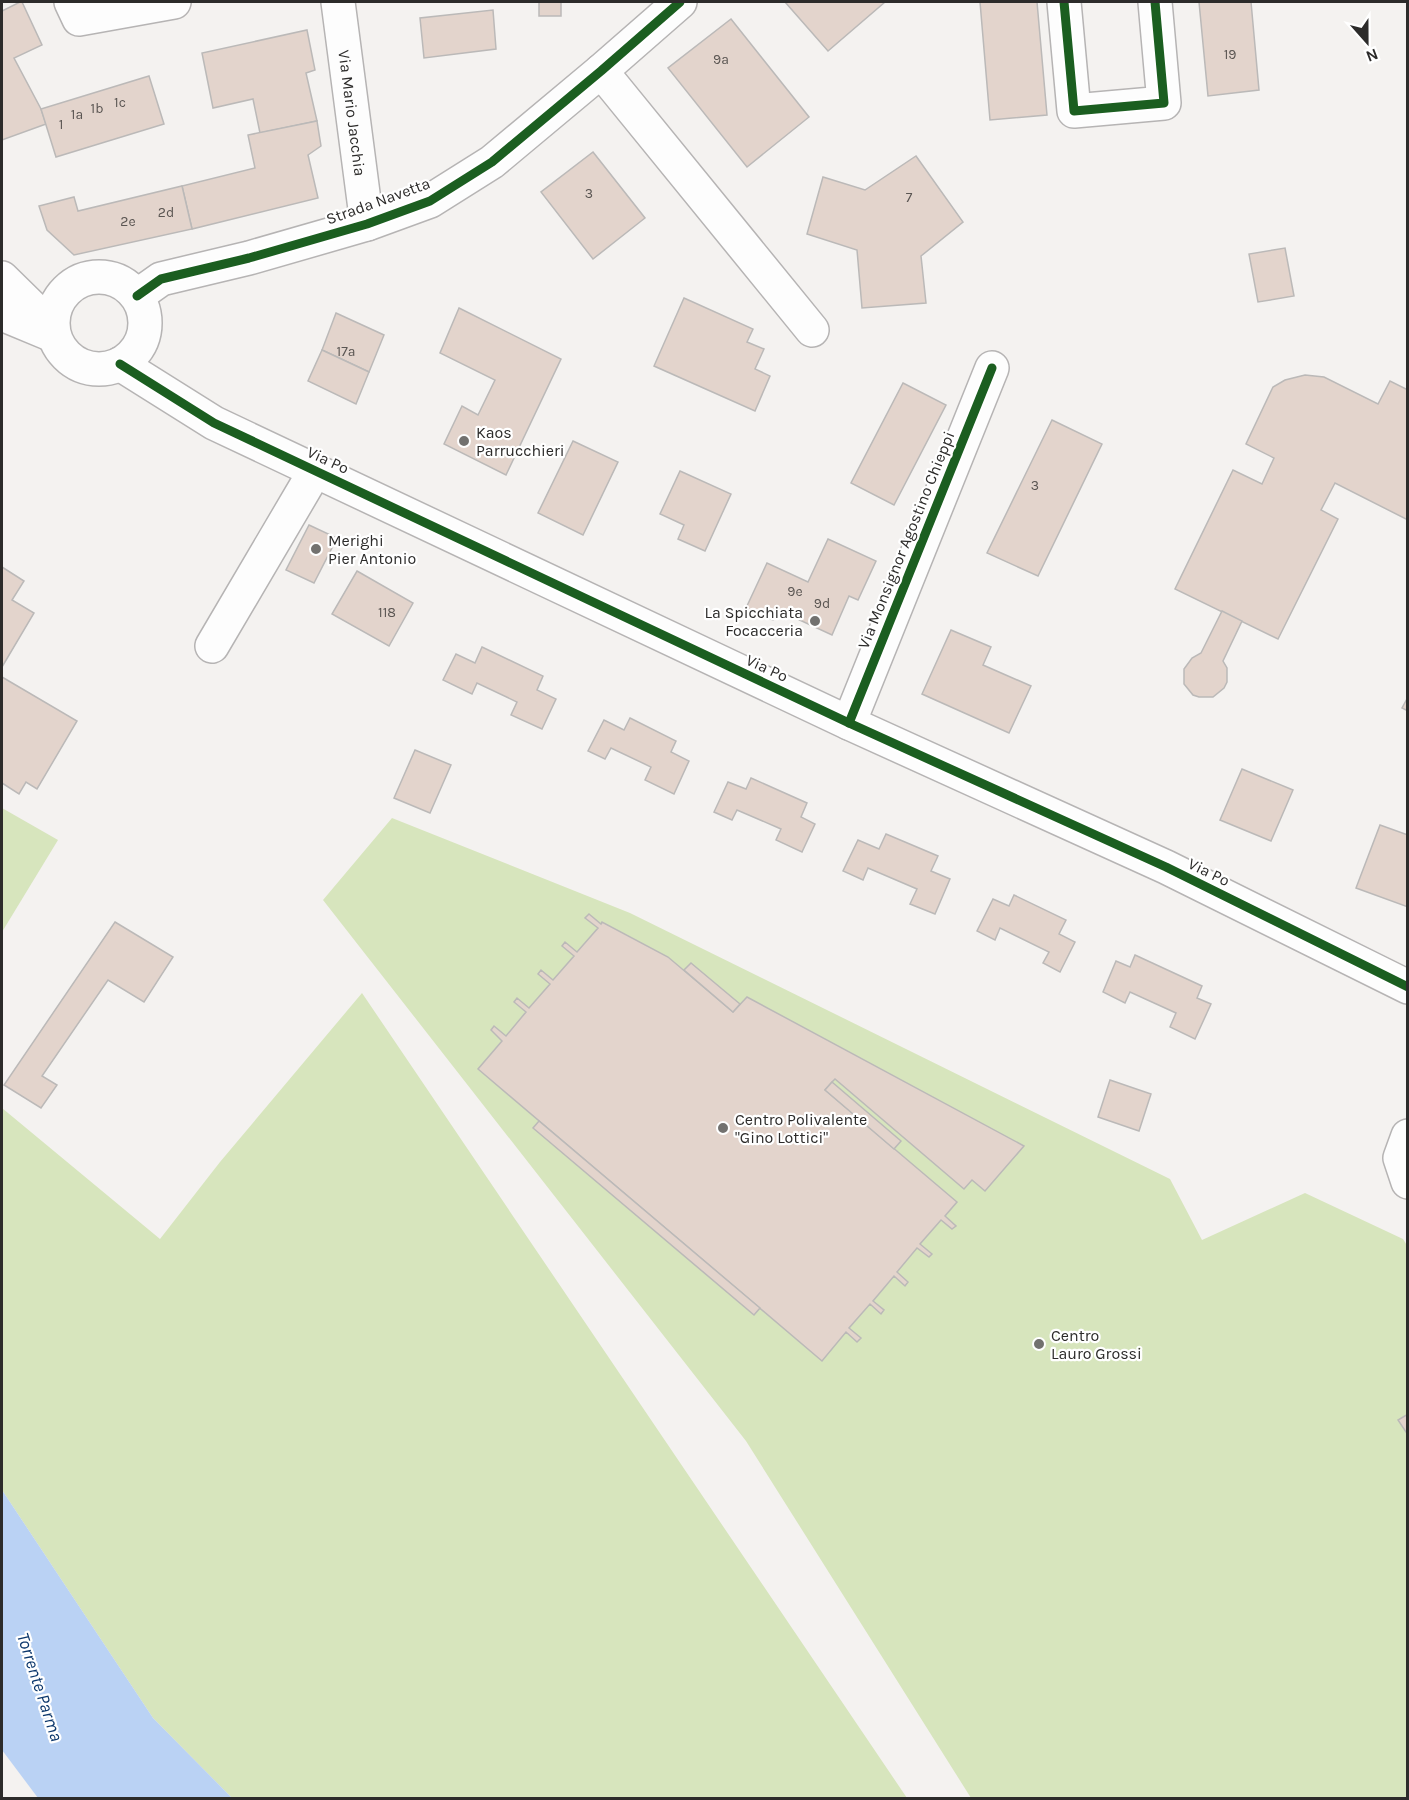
<svg xmlns="http://www.w3.org/2000/svg" width="1409" height="1800" font-family="Karla,sans-serif">
<rect width="100%" height="100%" fill="#f4f2f0"/>
<!-- green -->
<g fill="#d7e5bd">
<path d="M2,808L58,840L2,932Z"/>
<path d="M392,818L630,913L1170,1179L1202,1240L1305,1193L1403,1239L1408,1247L1407,1798H971L746,1441L323,900Z"/>
<path d="M362,993L907,1798H232L153,1718L2,1490V1108L160,1239L220,1162Z"/>
</g>
<!-- water -->
<path fill="#bad2f4" d="M2,1490L153,1718L232,1798H38L2,1750Z"/>
<!-- building -->
<g fill="#e3d4cc" stroke="#bbb9b8" stroke-width="1.5">
<path d="M20,2H22L42,45L14,58L41,109L46,124L2,140V11Z"/>
<rect x="539" y="2" width="22" height="14"/>
<path d="M785,2H885L828,51Z"/>
<path d="M980,2H1037L1047,115L990,120Z"/>
<path d="M1199,2H1251L1259,90L1208,96Z"/>
<path d="M493,10L496,49L424,58L420,18Z"/>
<path d="M731,19L809,117L747,167L668,68Z"/>
<path d="M307,30L315,70L306,73L317,121L260,133L253,99L213,108L202,53Z"/>
<path d="M149,76L164,124L56,157L41,109Z"/>
<path d="M317,121L321,146L308,155L318,198L192,229L182,186L255,168L248,135Z"/>
<path d="M593,152L645,218L593,259L541,192Z"/>
<path d="M916,156L963,222L921,256L926,303L862,308L857,250L807,234L823,177L865,190Z"/>
<path d="M182,186L192,229L74,255L47,230L39,206L74,197L78,211Z"/>
<path d="M1285,248L1294,296L1258,302L1249,254Z"/>
<path d="M684,298L753,329L747,342L764,349L755,369L770,376L755,411L654,366Z"/>
<path d="M459,308L561,359L506,475L444,444L462,406L478,415L495,380L440,353Z"/>
<path d="M336,313L384,335L369,372L322,350Z"/>
<path d="M322,350L369,372L356,404L308,381Z"/>
<path d="M1305,375L1324,377L1378,404L1390,381L1408,390V520L1335,483L1321,510L1338,519L1278,639L1175,589L1233,470L1262,484L1274,458L1246,444L1273,387L1285,380Z"/>
<path d="M903,383L946,405L894,505L851,483Z"/>
<path d="M1052,420L1102,444L1038,576L987,553Z"/>
<path d="M573,441L618,462L583,535L538,513Z"/>
<path d="M680,471L731,494L705,551L678,539L684,525L660,514Z"/>
<path d="M309,525L337,538L314,583L286,570Z"/>
<path d="M828,539L876,561L858,600L849,596L832,635L778,610L773,620L746,608L767,563L808,582Z"/>
<path d="M2,567L24,581L12,600L34,613L2,667Z"/>
<path d="M357,571L413,603L389,646L332,614Z"/>
<path d="M1222,611L1242,621L1223,661L1227,668V682L1224,688L1213,697H1199L1193,695L1184,684V669L1192,658L1201,653Z"/>
<path d="M951,630L991,647L983,665L1031,686L1009,733L922,694Z"/>
<path d="M482,647L543,676L537,690L556,699L542,729L511,715L517,702L477,683L472,694L443,680L456,654L475,663Z"/>
<path d="M2,677L77,721L37,789L26,782L19,794L2,783Z"/>
<path d="M1408,697V711L1402,708Z"/>
<path d="M630,718L676,741L671,752L689,761L674,794L645,780L651,767L611,748L605,759L588,751L604,720L624,730Z"/>
<path d="M415,750L451,765L430,813L394,798Z"/>
<path d="M1242,769L1293,790L1271,841L1220,820Z"/>
<path d="M751,778L807,803L801,817L815,824L802,852L776,840L781,829L737,810L732,820L714,812L728,782L746,789Z"/>
<path d="M1380,825L1408,835V907L1356,888Z"/>
<path d="M886,834L938,856L931,871L950,879L935,914L910,904L917,889L868,868L863,880L843,871L858,840L879,849Z"/>
<path d="M1014,895L1066,920L1059,934L1075,942L1060,972L1043,963L1049,952L1000,928L995,940L977,931L993,899L1009,906Z"/>
<path d="M589,914L601,924L602,922L668,957L733,1012L747,997L1024,1146L985,1191L972,1180L964,1189L835,1079L832,1082L825,1090L957,1202L945,1216L956,1226L952,1229L941,1220L920,1244L932,1254L929,1257L917,1248L897,1272L908,1282L905,1286L894,1276L873,1301L884,1310L881,1314L870,1304L849,1328L861,1338L857,1342L846,1332L822,1361L478,1069L502,1041L491,1030L494,1026L506,1036L526,1012L514,1002L517,998L529,1008L550,984L538,974L541,970L553,980L574,956L562,946L565,942L577,952L598,928L585,918Z"/>
<path d="M115,922L173,957L144,1002L108,980L42,1076L57,1085L41,1108L4,1085Z"/>
<path d="M1135,955L1202,986L1197,998L1211,1004L1195,1039L1170,1027L1176,1013L1130,992L1125,1003L1103,992L1116,961L1130,967Z"/>
<path d="M691,963L740,1004L733,1012L684,970Z"/>
<path d="M1110,1080L1151,1094L1139,1131L1098,1117Z"/>
<path d="M832,1082L901,1141L894,1149L825,1090Z"/>
<path d="M539,1121L760,1308L754,1315L533,1128Z"/>
<path d="M1408,1414V1435L1398,1420Z"/>
</g>
<g fill="none" stroke-linecap="round" stroke-linejoin="round">
<defs>
<g id="minor">
<path d="M71,2L79,19L174,2"/>
<path id="s1" d="M338,2L367,224"/>
<path d="M1064,2L1074,111L1164,103L1155,2"/>
<path d="M601,71L812,330"/>
<circle cx="99" cy="323" r="46"/>
<path d="M2,278L52,327"/>
<path d="M137,296L161,279L249,258L367,224L430,201L492,162L601,71L680,2"/>
<path d="M2,314L50,334"/>
<path d="M120,364L214,423L849,723L1166,867L1408,987"/>
<path d="M212,646L315,471"/>
<path d="M849,723L992,368"/>
<path d="M1408,1136L1400,1158L1408,1182"/>
</g>
</defs>
<!-- minor casing -->
<use href="#minor" stroke="#b6b4b4" stroke-width="36"/>
<!-- minor -->
<use href="#minor" stroke="#fdfdfd" stroke-width="33"/>
<defs>
<g id="cycleway">
<path d="M1064,2L1074,111L1164,103L1155,2"/>
<path d="M137,296L161,279L249,258L367,224L430,201L492,162L601,71L680,2"/>
<path d="M120,364L214,423L849,723L1166,867L1408,987"/>
<path d="M849,723L992,368"/>
</g>
</defs>
<!-- cycleway casing -->
<use href="#cycleway" stroke="#fff" stroke-width="13"/>
<!-- cycleway -->
<use href="#cycleway" stroke="#1b5e20" stroke-width="9"/>
</g>
<!-- markers -->
<g fill="#72716f" stroke="#fff" stroke-width="2">
<circle cx="464" cy="441" r="6"/>
<circle cx="316" cy="549" r="6"/>
<circle cx="815" cy="621" r="6"/>
<circle cx="723" cy="1128" r="6"/>
<circle cx="1039" cy="1344" r="6"/>
</g>
<g text-anchor="middle" dominant-baseline="central" stroke-width="4.5" stroke-linejoin="round" paint-order="stroke">
<!-- number labels -->
<g font-size="14" fill="#5a5552">
<text x="1230" y="54">19</text>
<text x="721" y="59">9a</text>
<text x="120" y="102">1c</text>
<text x="97" y="108">1b</text>
<text x="77" y="114">1a</text>
<text x="61" y="124">1</text>
<text x="589" y="193">3</text>
<text x="909" y="197">7</text>
<text x="166" y="212">2d</text>
<text x="128" y="221">2e</text>
<text x="346" y="351">17a</text>
<text x="1035" y="485">3</text>
<text x="795" y="591">9e</text>
<text x="822" y="603">9d</text>
<text x="387" y="612">118</text>
</g>
<!-- street labels -->
<g font-size="16" fill="#2c2b2a" stroke="#fff">
<text stroke="none"><textPath href="#s1" startOffset="112">Via Mario Jacchia</textPath></text>
<text transform="translate(378 201) rotate(-20)">Strada Navetta</text>
<text transform="translate(328 460) rotate(25)">Via Po</text>
<text transform="translate(906 540) rotate(-68)">Via Monsignor Agostino Chieppi</text>
<text transform="translate(767 668) rotate(25)">Via Po</text>
<text transform="translate(1209 872) rotate(26)">Via Po</text>
</g>
<!-- poi labels -->
<g font-size="16" fill="#2c2b2a" stroke="#fff" text-anchor="start">
<text x="476" y="432">Kaos<tspan x="476" dy="18">Parrucchieri</tspan></text>
<text x="328" y="540">Merighi<tspan x="328" dy="18">Pier Antonio</tspan></text>
<text x="803" y="612" text-anchor="end">La Spicchiata<tspan x="803" dy="18">Focacceria</tspan></text>
<text x="735" y="1119">Centro Polivalente<tspan x="735" dy="18">"Gino Lottici"</tspan></text>
<text x="1051" y="1335">Centro<tspan x="1051" dy="18">Lauro Grossi</tspan></text>
</g>
<!-- water labels -->
<g font-size="18" font-style="italic" fill="#0c376c" stroke="#fff">
<text transform="translate(40 1687) rotate(72)">Torrente Parma</text>
</g>
</g>
<!-- border -->
<rect width="1409" height="1800" fill="none" stroke="#2c2b2a" stroke-width="6"/>
<!-- north arrow -->
<g transform="translate(1367 42) rotate(159)" stroke="#ffffff" stroke-width="4.5" paint-order="stroke">
<path d="M0-4.5L10 22L0 15L-10 22Z" fill="#2c2b2a"/>
<text y="-9" font-size="16" font-weight="bold" text-anchor="middle" fill="#2c2b2a">N</text>
</g>
</svg>
